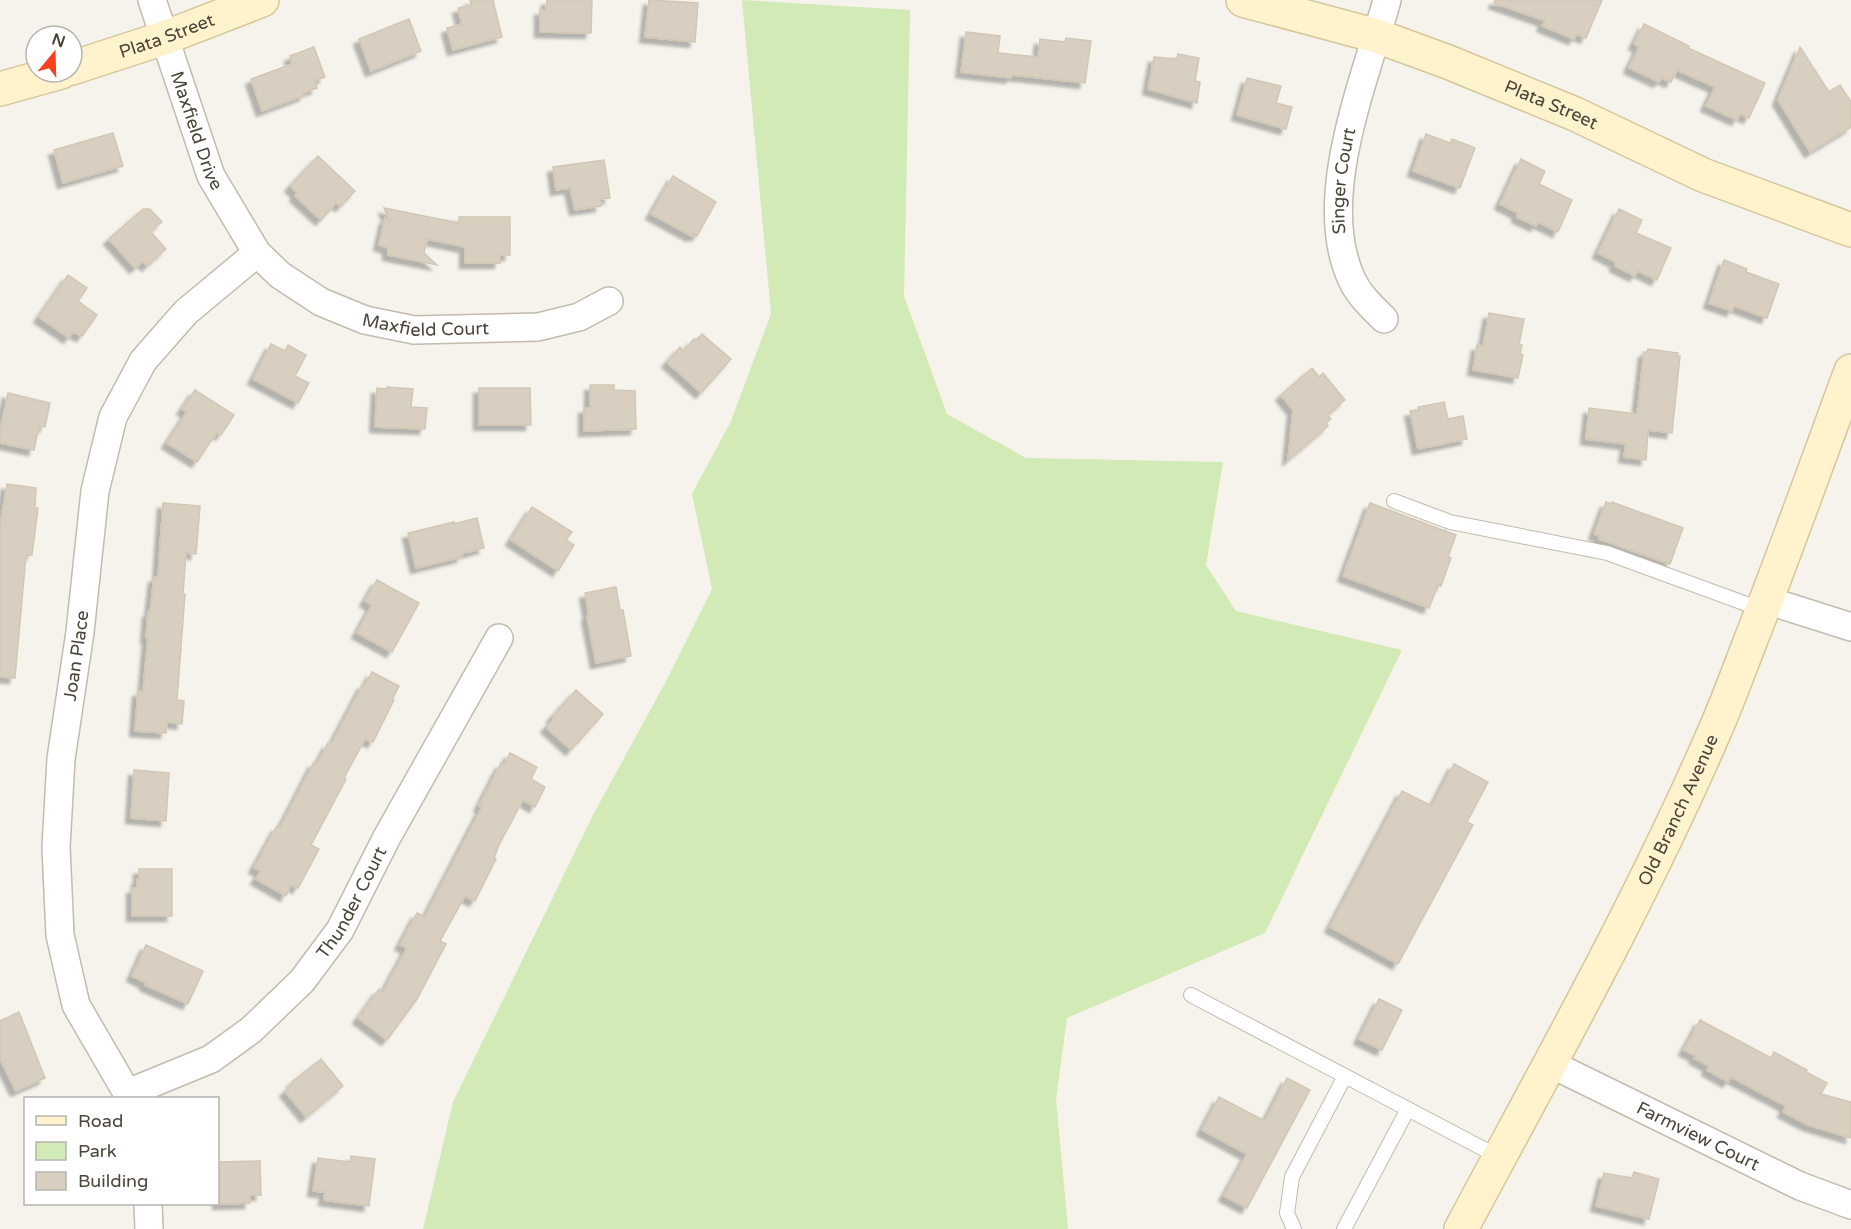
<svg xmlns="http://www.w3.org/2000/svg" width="1851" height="1229" font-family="'Varela Round',sans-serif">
<defs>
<filter id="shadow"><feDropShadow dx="-5.5" dy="5.5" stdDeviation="1.5" flood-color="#0004"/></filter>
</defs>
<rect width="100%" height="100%" fill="#f6f3ec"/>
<!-- green -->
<path fill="#d2eab5" d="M742,0L910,10L904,296L947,414L1026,458L1223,462L1206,565L1236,611L1402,650L1265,933L1067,1018L1056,1099L1068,1229H423L453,1102L593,815L663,687L712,589L692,494L731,421L771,314Z"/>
<!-- building -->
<g fill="#d8cfc1" stroke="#d3c7b4" stroke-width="1.5" filter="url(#shadow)">
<path d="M470,0H493L502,37L453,50L447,28L462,24L458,8L471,5Z"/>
<path d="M547,0H592L591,33L540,32V10H546Z"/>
<path d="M649,0L698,3L695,42L645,37Z"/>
<path d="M1495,0H1602L1586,38L1577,34L1574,39L1542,26L1545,21L1494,3Z"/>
<path d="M409,19L421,51L371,71L359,39Z"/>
<path d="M1644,24L1689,46L1688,48L1765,83L1749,118L1740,114L1737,120L1706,106L1715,87L1677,70L1671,82L1662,78L1659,82L1629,68L1639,47L1634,44Z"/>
<path d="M966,32L1000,36L998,53L1038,57L1040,39L1065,42L1066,38L1091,41L1085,83L1012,75L1011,78L961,72Z"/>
<path d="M314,47L325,77L314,81L317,88L303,93L305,95L262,111L251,79L292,64L290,56Z"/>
<path d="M1800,47L1829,92L1840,85L1851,102V127L1810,152L1778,100Z"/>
<path d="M1178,54L1199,58L1195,81L1200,82L1197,103L1148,89L1154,57L1177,59Z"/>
<path d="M1247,78L1281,86L1276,103L1292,107L1286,129L1237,115Z"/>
<path d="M113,133L123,166L63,183L54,150Z"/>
<path d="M1426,134L1450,143L1452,139L1475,148L1460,188L1413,171Z"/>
<path d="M318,156L355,191L341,206L336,203L321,220L295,196L297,193L290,186Z"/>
<path d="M1521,159L1545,171L1539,184L1572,200L1558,232L1538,222L1536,226L1517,217L1518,213L1500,204Z"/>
<path d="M604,160L610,198L600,199L601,206L575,210L570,188L556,190L553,167Z"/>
<path d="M673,176L716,202L697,236L694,234L692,236L651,214Z"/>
<path d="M384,208L459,223V217H510V255H500V263H465V247L427,239L424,253L437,265L388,255V248L379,245L385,218L390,222Z"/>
<path d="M143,209H150L162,222L150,231L166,249L147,266L143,261L135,268L109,239Z"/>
<path d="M1619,209L1642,220L1636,233L1671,248L1657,280L1638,271L1635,276L1615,266L1616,262L1598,253Z"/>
<path d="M1724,260L1747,269L1746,272L1779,284L1767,318L1734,306L1732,311L1709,303Z"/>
<path d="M68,275L87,288L78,301L97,315L82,336L73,332L69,338L39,317Z"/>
<path d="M1489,313L1524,319L1519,345H1522L1520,354L1523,355L1518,378L1473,370L1477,345L1483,346Z"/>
<path d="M702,334L731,359L701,393L667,362L680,347L684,351L694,339L696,340Z"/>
<path d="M271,344L285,351L288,345L306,355L295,376L309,383L298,403L253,379Z"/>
<path d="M1648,349L1678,353L1677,356H1680L1672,433L1648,430L1646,460L1624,457L1626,444L1586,439L1589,408L1637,414L1644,352H1647Z"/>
<path d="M1312,368L1319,377L1323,373L1345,400L1327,415L1331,419L1326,423L1328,426L1288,460L1293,410L1281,395Z"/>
<path d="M590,385H614V390L635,391L636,429L584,431V408H590Z"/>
<path d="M387,387L413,389L411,407L427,408L425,429L375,427L377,388L387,389Z"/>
<path d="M479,388H530L531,425H479Z"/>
<path d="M195,390L234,415L221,435L217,432L197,462L167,443L187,412L182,409Z"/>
<path d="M8,393L50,403L45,427L39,426L34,450L0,443V430Z"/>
<path d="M1444,402L1448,419L1463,416L1467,439L1418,449L1410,411L1418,410V407Z"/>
<path d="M7,484L36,488L35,508H38L32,555H26L15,678L0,677V525Z"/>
<path d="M1606,502L1612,504V502L1683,528L1670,564L1599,539L1600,536L1594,534Z"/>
<path d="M163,503L200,506L196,554L186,553L183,594H185L177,700L184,701L182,724L167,722L166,733L135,731L138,691L143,692L148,638H146L148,612L150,613L154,577H158Z"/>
<path d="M1370,503L1456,535L1448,557L1451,558L1441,586L1438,585L1429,608L1343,576Z"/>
<path d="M532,507L572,532L566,540L574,545L558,571L511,540Z"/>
<path d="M477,518L484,548L461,554L462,557L416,568L408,533L454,522V524Z"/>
<path d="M377,580L419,603L392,652L357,633L372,605L365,601Z"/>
<path d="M616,587L620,610H623L631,656L596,663L587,616H589L585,593Z"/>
<path d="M372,672L399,686L392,700H394L373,742L365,739L344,778L346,779L311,845L319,849L298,888L291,885L286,896L256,879L261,871L254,868L277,826L280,828L314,762L317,764L328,743L331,745L363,684L365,685Z"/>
<path d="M576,690L603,714L571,750L546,727L554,719L552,717Z"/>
<path d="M510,753L537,767L531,779L545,787L535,807L523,800L499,845L494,858L496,859L475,901L465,896L440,941L446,944L417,999L387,1040L358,1018L379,989L383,992L407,948L400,945L417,913L425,917L482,807L479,806L501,763L504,765Z"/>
<path d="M1454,764L1488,782L1467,822L1473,825L1398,964L1330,927L1402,791L1432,806Z"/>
<path d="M134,770L169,773L166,821L131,818Z"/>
<path d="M139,869H172V916H132V888H137V879H139Z"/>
<path d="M146,945L203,971L188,1004L145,985L146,983L132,976Z"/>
<path d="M1379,999L1402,1010L1382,1050L1359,1039Z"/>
<path d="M19,1012L45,1078L16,1091L0,1059V1021Z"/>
<path d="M1700,1020L1771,1058L1774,1052L1807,1070L1806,1072L1827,1083L1821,1094L1851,1102V1138L1808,1125L1783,1112L1786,1106L1731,1077L1728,1082L1707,1070L1709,1066L1694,1058L1696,1056L1684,1050Z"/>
<path d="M321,1059L343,1086L306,1117L285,1091L293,1084L292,1082Z"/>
<path d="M1287,1078L1310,1090L1247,1208L1224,1196L1247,1154L1202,1130L1219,1097L1265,1121Z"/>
<path d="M351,1156L375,1159L369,1206L324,1200L325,1192L313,1191L318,1158L350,1162Z"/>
<path d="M260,1161L261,1195H250V1203L218,1204V1162Z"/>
<path d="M1634,1172L1659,1179L1649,1219L1596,1206L1604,1173L1632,1178Z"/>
</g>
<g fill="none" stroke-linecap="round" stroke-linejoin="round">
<defs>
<g id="lane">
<path d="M1394,501L1450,522L1607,553L1763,610"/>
<path d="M1191,995L1499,1157"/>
<path d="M1294,1229L1287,1213L1292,1177L1345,1076"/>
<path d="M1344,1229L1408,1109"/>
</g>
<g id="street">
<path id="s1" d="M152,0L211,176L257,253L280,275L321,302L365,320L414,330L538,327L579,317L609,301"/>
<path id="s2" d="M1384,319C1372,307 1359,295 1352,280C1314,199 1365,81 1387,0"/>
<path d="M1766,600L1851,627"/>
<path id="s3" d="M1549,1063L1800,1186L1851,1205"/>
<path id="s4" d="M128,1093L211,1059L251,1030L302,981L340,930L387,837L499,638"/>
<path id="s5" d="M130,1098L76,1005L60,935L56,847L61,759L80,632L95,491L113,417L143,361L186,312L257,253"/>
<path d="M148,1204L149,1229"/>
</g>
<g id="secondary">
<path id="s6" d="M1243,0L1377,36L1448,62L1575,114L1703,175L1851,230"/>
<path id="s7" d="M72,68L164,38L262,0"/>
<path d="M0,89L61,72"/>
<path id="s8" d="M1461,1229C1548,1066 1639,905 1713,735C1726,706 1737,676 1748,647C1784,556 1817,463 1851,371"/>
</g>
</defs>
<!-- lane casing -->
<use href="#lane" stroke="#c2bbae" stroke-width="16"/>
<!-- street casing -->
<use href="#street" stroke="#c2bbae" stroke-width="30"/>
<!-- secondary casing -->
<use href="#secondary" stroke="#d6c79b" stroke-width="36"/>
<!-- lane -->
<use href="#lane" stroke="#fff" stroke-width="14"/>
<!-- street -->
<use href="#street" stroke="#fff" stroke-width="27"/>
<!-- secondary -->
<use href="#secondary" stroke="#fff3cd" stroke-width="33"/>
</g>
<g text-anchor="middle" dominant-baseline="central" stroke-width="5" stroke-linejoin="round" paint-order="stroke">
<!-- street labels -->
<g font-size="18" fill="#4b4439" stroke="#fff">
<text stroke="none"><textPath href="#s7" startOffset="100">Plata Street</textPath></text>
<text stroke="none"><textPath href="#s6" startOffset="326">Plata Street</textPath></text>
<text stroke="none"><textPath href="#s1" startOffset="138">Maxfield Drive</textPath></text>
<text stroke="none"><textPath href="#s2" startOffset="152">Singer Court</textPath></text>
<text stroke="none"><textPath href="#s1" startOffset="465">Maxfield Court</textPath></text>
<text stroke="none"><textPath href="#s5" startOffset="460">Joan Place</textPath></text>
<text stroke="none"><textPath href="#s8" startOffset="472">Old Branch Avenue</textPath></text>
<text stroke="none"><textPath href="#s4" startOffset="303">Thunder Court</textPath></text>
<text stroke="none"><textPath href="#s3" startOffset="166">Farmview Court</textPath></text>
</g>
</g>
<!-- legend -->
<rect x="24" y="1097" width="195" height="108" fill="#ffffff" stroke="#b7b4b0" stroke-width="1.5"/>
<rect x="36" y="1116" width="30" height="9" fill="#fff3cd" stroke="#b7b4b0" stroke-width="1.5"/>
<text x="78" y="1127" font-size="18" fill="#4b4439">Road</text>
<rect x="36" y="1142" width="30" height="18" fill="#d2eab5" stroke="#b7b4b0" stroke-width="1.5"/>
<text x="78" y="1157" font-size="18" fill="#4b4439">Park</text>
<rect x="36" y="1172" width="30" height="18" fill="#d8cfc1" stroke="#b7b4b0" stroke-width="1.5"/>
<text x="78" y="1187" font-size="18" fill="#4b4439">Building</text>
<!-- north arrow -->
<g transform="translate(54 54) rotate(19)"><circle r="28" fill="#ffffff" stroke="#b7b4b0" stroke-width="1.5"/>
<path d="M0-4.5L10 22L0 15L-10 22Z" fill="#fc3f1d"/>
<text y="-9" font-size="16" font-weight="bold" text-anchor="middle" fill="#4b4439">N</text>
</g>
</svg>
